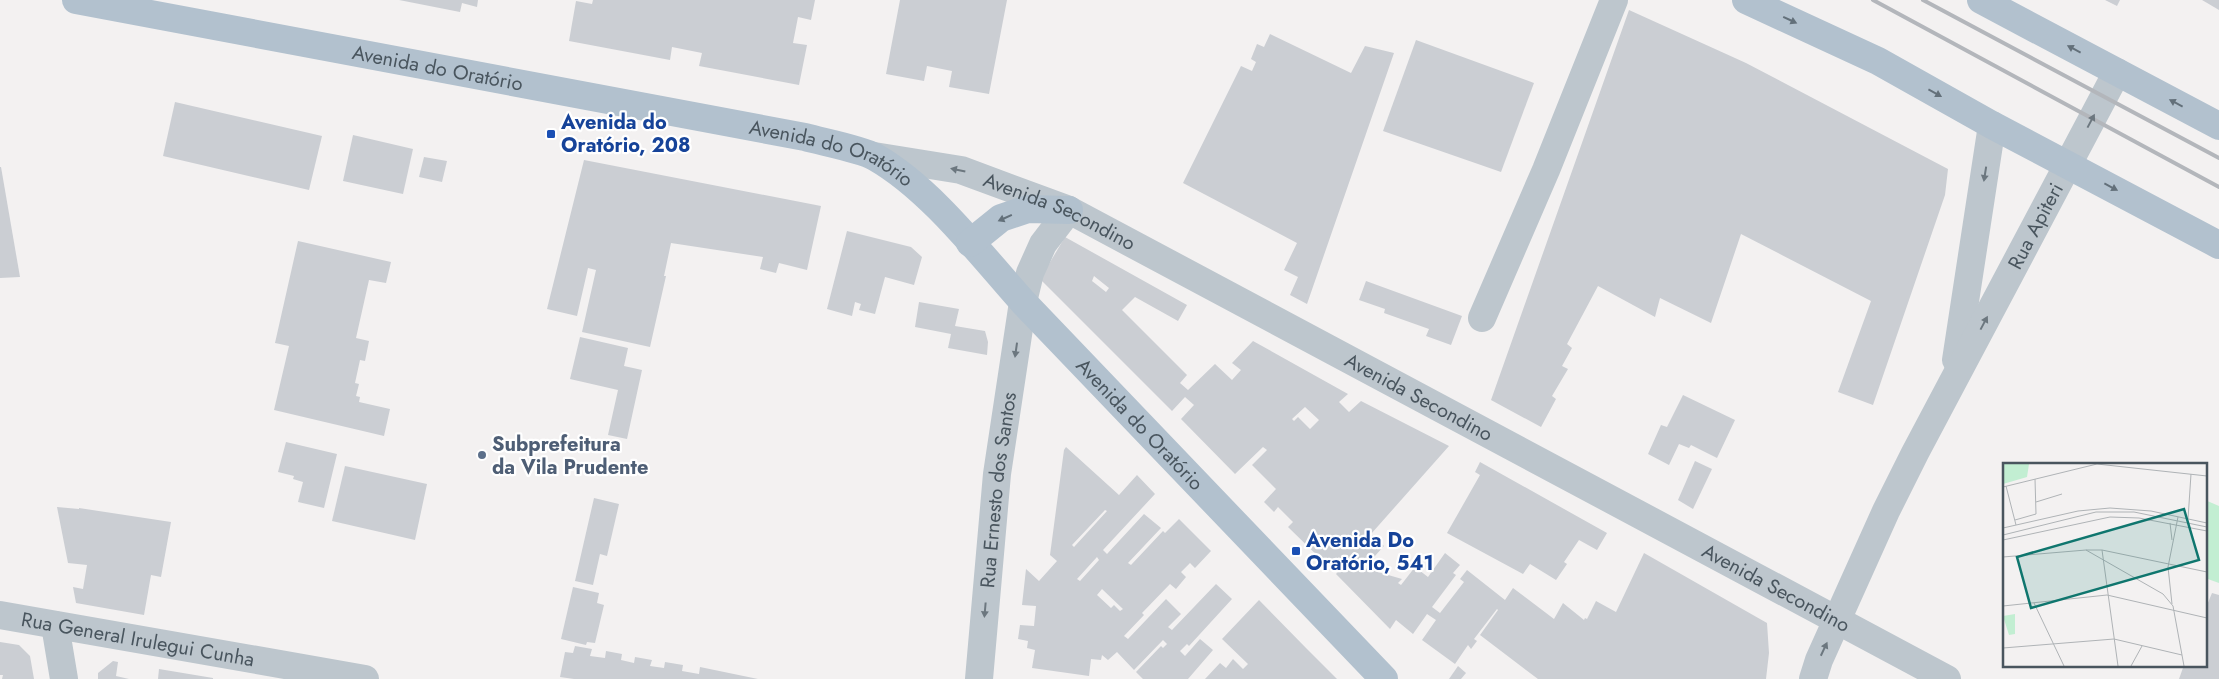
<svg xmlns="http://www.w3.org/2000/svg" width="2219" height="679" font-family="Jost,sans-serif">
<rect width="100%" height="100%" fill="#f3f1f1"/>
<!-- green -->
<path fill="#c2eed2" d="M2205,500L2219,506V583L2205,578Z"/>
<!-- building -->
<g fill="#cbced3" fill-rule="evenodd">
<path d="M399,0H478L477,7L462,3L460,12Z"/>
<path d="M593,0H815L811,20L798,17L793,43L807,45L799,85L699,66L702,53L672,47L670,60L569,41L576,1L592,4Z"/>
<path d="M900,0H1007L989,94L949,87L952,71L927,66L924,81L886,74Z"/>
<path d="M2105,0H2120L2117,6Z"/>
<path d="M2202,0H2219V10Z"/>
<path d="M1629,10L1746,63L1948,169L1945,195L1873,405L1838,392L1871,301L1741,234L1711,323L1660,298L1655,317L1598,286L1567,344L1572,348L1562,366L1568,369L1552,396L1556,399L1541,427L1491,400Z"/>
<path d="M1270,34L1351,73L1365,46L1394,53L1307,304L1290,295L1298,277L1284,270L1297,243L1183,183L1241,66L1252,71L1256,62L1251,59L1257,44L1264,47Z"/>
<path d="M1416,40L1534,83L1501,172L1383,131Z"/>
<path d="M175,102L322,136L309,190L163,156Z"/>
<path d="M353,135L413,149L403,194L343,181Z"/>
<path d="M424,157L447,161L442,182L419,177Z"/>
<path d="M584,160L821,206L807,270L779,263L776,273L760,269L763,257L671,243L664,276H666L650,347L582,332L596,270L588,268L577,316L547,309Z"/>
<path d="M0,167H1L20,277L0,278Z"/>
<path d="M847,231L911,247L922,257L914,285L885,277L875,314L859,310L861,304L855,302L852,316L827,309Z"/>
<path d="M1065,237L1187,305L1178,321L1135,297L1122,310L1187,375L1180,383L1188,390L1215,364L1232,380L1241,370L1232,363L1253,341L1348,394L1339,402L1349,412L1361,401L1449,446L1371,534L1384,546L1364,568L1402,579L1398,583L1401,585L1415,567L1428,577L1445,553L1460,565L1453,573L1456,575L1432,607L1440,613L1464,582L1460,579L1467,570L1505,600L1513,588L1554,619L1563,603L1584,620L1585,618L1587,619L1596,601L1616,612L1644,553L1767,623L1769,653L1766,679H1538L1480,635L1498,610L1497,609L1474,639L1477,641L1471,649L1468,645L1455,664L1422,640L1436,620L1427,614L1413,634L1396,620L1390,629L1336,574L1345,564L1339,557L1329,567L1288,527L1293,522L1278,507L1274,512L1264,502L1276,489L1252,465L1267,450L1263,447L1235,474L1181,419L1194,405L1185,397L1172,411L1040,279ZM1094,276L1109,288L1106,292L1092,281ZM1305,407L1319,420L1310,429L1298,417L1294,421L1292,419Z"/>
<path d="M298,241L391,262L386,283L369,280L356,338L369,341L365,361L360,360L355,383L359,384L356,396L360,397L359,402L390,409L384,436L274,410L289,346L275,343Z"/>
<path d="M1366,281L1462,316L1451,345L1426,336L1429,329L1384,313L1385,309L1359,300Z"/>
<path d="M919,302L959,309L955,326L985,331L988,342L987,355L948,348L951,334L915,327Z"/>
<path d="M580,337L628,348L624,366L642,370L627,439L608,435L618,390L570,379Z"/>
<path d="M1683,395L1735,420L1717,458L1691,445L1689,448L1679,444L1669,465L1648,454L1661,425L1667,427Z"/>
<path d="M286,442L337,454L324,508L298,502L303,482L293,479L294,476L278,472Z"/>
<path d="M1066,447L1119,495L1137,475L1155,494L1103,550L1107,554L1144,514L1161,528L1128,563L1131,565L1163,531L1165,533L1179,519L1211,551L1195,568L1190,563L1181,572L1186,577L1176,589L1170,584L1142,613L1144,615L1124,636L1128,639L1166,599L1181,614L1168,627L1172,630L1216,584L1232,599L1189,646L1187,644L1180,651L1185,656L1200,639L1213,650L1188,679H1143L1136,672L1161,646L1163,648L1167,644L1163,640L1134,670L1117,652L1108,660L1102,655L1101,660L1091,659L1089,676L1032,668L1035,650L1027,648L1028,641L1018,639L1020,625L1034,626L1036,606L1022,605L1026,569L1039,581L1057,561L1050,555L1064,450ZM1105,510L1107,511L1074,547L1072,545ZM1097,557L1099,560L1080,581L1077,579ZM1102,589L1123,609L1120,611L1114,605L1111,608L1097,595Z"/>
<path d="M1695,461L1712,469L1693,509L1678,500Z"/>
<path d="M1480,462L1607,533L1597,550L1579,540L1564,562L1567,564L1556,580L1530,564L1523,574L1447,533L1480,475L1475,472Z"/>
<path d="M345,466L427,484L415,540L332,521Z"/>
<path d="M594,498L619,504L607,556L600,554L593,585L575,581Z"/>
<path d="M57,507L79,509V508L171,522L161,577L151,575L144,615L76,603L73,587L83,589L87,565L68,563Z"/>
<path d="M573,587L599,593L597,603L604,605L595,643L587,642L586,645L561,639Z"/>
<path d="M2212,593L2219,595V679H2179L2184,665H2205V610Z"/>
<path d="M1259,600L1306,648L1337,679H1205L1220,663L1226,668L1233,659L1243,669L1248,664L1222,639Z"/>
<path d="M0,642L19,645L30,656L34,679H2L3,675H0Z"/>
<path d="M575,646L592,649L590,656L605,658L606,651L622,654L621,660L634,663L635,657L652,660L650,666L664,668L665,662L683,665L682,671L699,674L700,667L758,679H574L560,677L565,652L573,653Z"/>
<path d="M113,661L118,662L116,676L129,679H98V673Z"/>
<path d="M1458,666L1466,673L1461,679H1449Z"/>
<path d="M159,669L213,678V679H158Z"/>
</g>
<g fill="none" stroke-linecap="round" stroke-linejoin="round">
<!-- minor -->
<g stroke="#bdc6cd" stroke-width="28">
<path id="s1" d="M874,156L961,170L1069,210L1947,679"/>
<path d="M1482,318L1546,170L1614,0"/>
<path d="M1956,360L1992,125"/>
<path id="s2" d="M0,615L365,679"/>
<path d="M55,625L64,679"/>
<path id="s3" d="M979,679L997,474L1023,302L1030,273L1043,244L1069,210"/>
<path id="s4" d="M1813,679L1819,660L1886,511L1915,453L2117,72"/>
</g>
<!-- major -->
<g stroke="#b2c1ce" stroke-width="28">
<path id="s5" d="M76,0L805,137C823,142 861,149 875,157C931,189 980,254 1023,302L1384,679"/>
<path d="M1746,0L1878,61L1992,125L2219,245"/>
<path d="M1981,0L2219,126"/>
<path d="M970,243L1001,218L1028,209L1069,210"/>
</g>
<!-- rail -->
<g stroke="#b3b6bb" stroke-width="4">
<path d="M1873,0L2219,187"/>
<path d="M1923,0L2219,158"/>
</g>
</g>
<!-- one-way arrows -->
<defs><path id="oneway-solid" d="M-6-.8H1V-3.2L6.5 0L1 3.2V.8H-6Z" transform="scale(1.25)"/></defs>
<g fill="#63707a">
<use href="#oneway-solid" transform="translate(1790 20) rotate(25)"/>
<use href="#oneway-solid" transform="translate(2074 49) rotate(-152)"/>
<use href="#oneway-solid" transform="translate(1935 93) rotate(29)"/>
<use href="#oneway-solid" transform="translate(2176 103) rotate(-152)"/>
<use href="#oneway-solid" transform="translate(2111 187) rotate(28)"/>
<use href="#oneway-solid" transform="translate(1005 218) rotate(156)"/>
</g>
<g fill="#6c777f">
<use href="#oneway-solid" transform="translate(2091 121) rotate(-62)"/>
<use href="#oneway-solid" transform="translate(958 170) rotate(-168)"/>
<use href="#oneway-solid" transform="translate(1985 174) rotate(99)"/>
<use href="#oneway-solid" transform="translate(1984 323) rotate(-62)"/>
<use href="#oneway-solid" transform="translate(1016 350) rotate(98)"/>
<use href="#oneway-solid" transform="translate(985 610) rotate(95)"/>
<use href="#oneway-solid" transform="translate(1824 649) rotate(-65)"/>
</g>
<!-- markers -->
<g fill="#1a4fb4" stroke="#fff" stroke-width="2">
<rect x="546" y="129" width="10" height="10" rx="2.5"/>
<rect x="1291" y="546" width="10" height="10" rx="2.5"/>
</g>
<circle fill="#5c6f8a" stroke="#fff" stroke-width="2" cx="482" cy="455" r="5"/>
<g text-anchor="middle" dominant-baseline="central" stroke-width="4.5" stroke-linejoin="round" paint-order="stroke">
<!-- street labels -->
<g font-size="20" fill="#49555e" stroke="#fff">
<text stroke="none"><textPath href="#s5" startOffset="368">Avenida do Oratório</textPath></text>
<text stroke="none"><textPath href="#s5" startOffset="772">Avenida do Oratório</textPath></text>
<text stroke="none"><textPath href="#s1" startOffset="195">Avenida Secondino</textPath></text>
<text stroke="none"><textPath href="#s4" startOffset="505">Rua Apiteri</textPath></text>
<text stroke="none"><textPath href="#s1" startOffset="600">Avenida Secondino</textPath></text>
<text stroke="none"><textPath href="#s5" startOffset="1192">Avenida do Oratório</textPath></text>
<text stroke="none"><textPath href="#s3" startOffset="190">Rua Ernesto dos Santos</textPath></text>
<text stroke="none"><textPath href="#s1" startOffset="1005">Avenida Secondino</textPath></text>
<text stroke="none"><textPath href="#s2" startOffset="140">Rua General Irulegui Cunha</textPath></text>
</g>
<!-- transit labels -->
<g font-size="20" font-weight="bold" fill="#164399" stroke="#fff" text-anchor="start">
<text x="561" y="122">Avenida do<tspan x="561" dy="23">Oratório, 208</tspan></text>
<text x="1306" y="540">Avenida Do<tspan x="1306" dy="23">Oratório, 541</tspan></text>
</g>
<!-- service labels -->
<g font-size="20" font-weight="bold" fill="#4e5e75" stroke="#fff" text-anchor="start">
<text x="492" y="444">Subprefeitura<tspan x="492" dy="23">da Vila Prudente</tspan></text>
</g>
</g>
<!-- overview -->
<g transform="translate(2003 463)">
<rect width="204" height="204" fill="#f3f1f1"/>
<path d="M0,1H26L24,14L0,21ZM12,151V171L6,172L0,153Z" fill="#c2eed2"/>
<path fill="none" stroke="#afb3b6" stroke-width="1" d="M3,23L13,62M0,24L94,1L204,13M33,39L59,31M185,56L188,11M12,57L33,51L32,16M167,60L169,77M0,65L75,48L107,45L148,48L204,60M0,72L93,49H131L204,64M0,77L107,54L136,55L204,68M83,87H99L204,109M99,87L115,203M0,94L83,87L160,131L170,143L181,203M31,140L61,203M169,141L165,104L175,54M0,143L104,132L204,155M0,185L111,176L179,192M128,203L139,183"/>
<path fill="#0f766e" fill-opacity="0.15" stroke="#0f766e" stroke-width="2.5" d="M181,46L196,97L28,145L14,94Z"/>
<rect width="204" height="204" fill="none" stroke="#49555e" stroke-width="2.5"/>
</g>
</svg>
